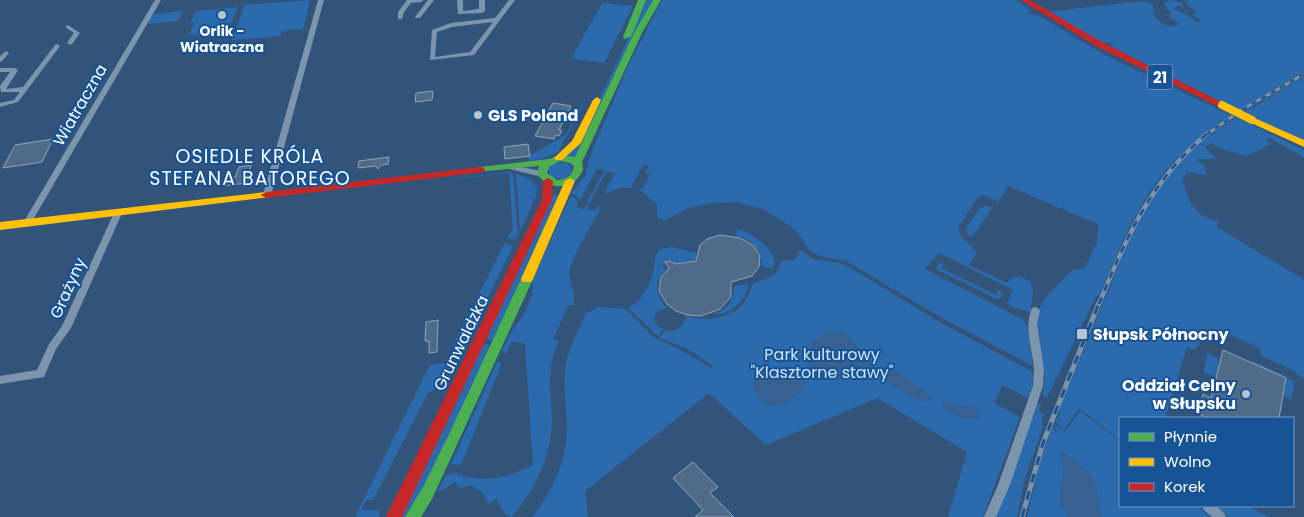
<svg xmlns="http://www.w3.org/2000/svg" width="1304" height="517" font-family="Poppins,sans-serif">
<rect width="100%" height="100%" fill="#33547a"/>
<!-- green -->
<g fill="#2a6aad">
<path d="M310,0L303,29L282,31L280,36L232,40L245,5Z"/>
<path d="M645,0H653L575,158L567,156L581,138L640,14Z"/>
<path d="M662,0H1016L1032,11L1027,12L1030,15L1036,14L1105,55L1216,108V109L1232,115C1154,163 1133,216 1099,296H1096L1047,398L1043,396L1045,372L1042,371C1039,349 1031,322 1043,302C1051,290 1063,280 1073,270L1084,269L1097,243L1098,224L1008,186L998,202L984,195L977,198L958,228L961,237L976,251V255L969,265L1007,283L1010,279L1020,276L1030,281L1033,288L1031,311L1029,312L1012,307L1007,303L1013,290L939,253L925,269L1022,319L1027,326L1033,366L942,318L846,261L824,257L811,252L798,233L789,225L763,209L736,202L711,203L688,208L666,220L657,218V205L648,196L638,189H643L650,174L645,173L649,166L643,165L631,188H619L604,194L615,173L607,171L590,203L587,202L605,170L597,169L580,200L575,195L569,193L574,190L585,176L591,154L627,68Z"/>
<path d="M1170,0L1182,3L1184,9L1178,5L1173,9L1186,14L1196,22L1201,21L1192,14L1197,12L1186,4L1188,2L1183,0H1304V71L1238,111L1224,104L1229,101L1222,103L1110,46L1113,45L1108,42L1102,43L1045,12L1143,1L1153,5L1154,16L1162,24L1175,27L1179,23L1165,14L1172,15L1164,4Z"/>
<path d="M602,3L633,6L604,63L575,59L572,57Z"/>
<path d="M238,7L228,32L189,35L194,23H190L196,11Z"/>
<path d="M183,11L178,21L147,24L153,14Z"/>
<path d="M1304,77V142L1256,119L1261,115L1255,119L1243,113Z"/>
<path d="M581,105H583L558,152L545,158L529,161L528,157L533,154L566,135Z"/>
<path d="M1236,117L1304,150V157L1269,138L1266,140L1271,144L1246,156L1219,148L1212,143L1205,147L1217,159H1199L1196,161L1204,165L1207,175L1187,172L1182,181C1190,201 1195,219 1219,221L1217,227L1304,280V379L1293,370L1261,356L1260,348L1219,330L1215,338L1201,341L1195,350L1187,347L1165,418H1120V440L1079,408L1064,430L1054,422L1060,425L1055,421L1057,419L1063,422L1058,418L1061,405L1124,253L1148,204L1179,163L1205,139Z"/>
<path d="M558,163H566L571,166L572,173L563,179L551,177L548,169L552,165Z"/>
<path d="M509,172L513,174L518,235L515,239L507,238L513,229L509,173L434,181Z"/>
<path d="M516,174L530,179L537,188L536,196L520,231Z"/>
<path d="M552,195H559L494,341L485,339Z"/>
<path d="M570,197H574L578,203L576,207L584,209L587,204L589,205L587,209L595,211L598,207H601C593,223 574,253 570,268C567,281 577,291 573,303L576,305H569L553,339L559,341C546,366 551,391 552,418C552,455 536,488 512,517L505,514L496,499L489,504L482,492L472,485L459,488L455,482L441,491H438L446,475L458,472L457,475C488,482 505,479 533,465L525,344L512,341L506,354L502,351L510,334L524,314L532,296L533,279Z"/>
<path d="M984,206L993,207L973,236H968L966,228L979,209Z"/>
<path d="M737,229C752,234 780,250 773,269L761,266C764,250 751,239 736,236Z"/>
<path d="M505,243L513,246L464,345L452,347Z"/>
<path d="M671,247L696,253V260L674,264L672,260L665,262V265H662L665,270C653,282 656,296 667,308L658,311L653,319L659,327L663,329L658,336L628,308C641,303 649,286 653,274C655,268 654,259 657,254C659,249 666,248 671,247Z"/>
<path d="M798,251H803L812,259L840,263L849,267L941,323L1033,372L1032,391L1029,398L1002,385L994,403L1020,417L983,517H948L967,452L877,398L766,445L709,393L585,491L588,517H533C552,490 567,462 567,428C567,409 563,390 565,371C567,350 578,331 586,313L599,307L625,309L654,338L681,350L711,368L713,366L688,349L659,338L665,330L670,332L680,328L686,319L685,316C703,321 730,320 743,304C748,298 750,290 753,283C766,279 780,276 781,261L794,260L799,255Z"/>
<path d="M939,262L944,264L941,268L996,295L998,291L1003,293L1001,298L996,299L938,270L936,268Z"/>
<path d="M748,284C747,300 729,317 713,314C727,309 735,301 734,286Z"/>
<path d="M483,344L493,345L437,462L407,517H400Z"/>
<path d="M1208,353L1219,359L1218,364L1239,373L1237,382L1216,372L1215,377L1203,372Z"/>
<path d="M1253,361L1295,381L1291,400L1284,396L1287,378L1252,363Z"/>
<path d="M497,362L502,363L461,465L451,464Z"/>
<path d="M445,363L453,365L446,384L428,393L373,500H366L361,510L381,511L378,517H355L430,365Z"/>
<path d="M1037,403L1041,405L1039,411L1047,417L1043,416L1041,422L1043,426L1024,482L1017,517H995L1028,423Z"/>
<path d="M1080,411L1120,441V506H1198L1210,517H1101C1094,493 1101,480 1078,463C1073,459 1068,455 1061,453L1064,468L1060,501L1068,517H1027L1041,458L1052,428L1057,432L1054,424L1065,432Z"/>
<path d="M1216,506H1247L1269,517H1228Z"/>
</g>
<!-- water -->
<g fill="#366191">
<path d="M826,332L843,333L851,339L868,360L870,366L869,372C854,378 831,382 815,378L807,360L814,341Z"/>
<path d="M793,367L806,378C803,396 790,402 774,407C760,404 756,396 753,384C762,371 779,368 793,367Z"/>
<path d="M883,368L899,373L931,396V401C918,404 883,384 880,371Z"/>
<path d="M944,402L976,408L978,411L979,418C967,422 951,415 942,406Z"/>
<path d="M1060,452C1067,455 1072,459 1078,463C1101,480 1094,493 1101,517H1067L1060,501L1064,468Z"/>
</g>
<!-- building -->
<g fill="#506b88" stroke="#91a4b9">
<path d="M433,91L432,100L415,102L416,93Z"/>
<path d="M553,103L571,106L559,130H562L559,136L556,135L554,139L535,136Z"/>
<path d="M53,139L42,162L3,168L15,145Z"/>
<path d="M528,144L530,156L505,159L504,147Z"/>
<path d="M389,157L388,164L381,165L378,169L376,166L358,168L359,161Z"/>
<path d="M251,165L246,183L224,186L226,178L235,177L239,167Z"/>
<path d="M720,235L740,238L754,246L760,256L759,267L752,276L731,282V297L720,309L701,316L687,315L676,311L667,304L659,291L661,277L669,268L665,262L670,261L676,264L696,261L700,245L707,239Z"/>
<path d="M438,320L437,352L429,353V341H425L426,322Z"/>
<path d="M1223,350L1286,378L1279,418H1207L1197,413L1203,394L1211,398Z"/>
<path d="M693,462L718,487L710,493L734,517H695L703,510L673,478Z"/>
</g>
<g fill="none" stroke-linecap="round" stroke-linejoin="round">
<!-- street -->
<g fill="#7d94ad" fill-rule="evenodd">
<path d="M155,0H161L30,225H24L23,223Z"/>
<path d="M318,0H324L271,195L267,198L263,195Z"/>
<path d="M407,0H424L421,2L411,3L404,12L402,19H398V12Z"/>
<path d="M428,0H434L420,18H416L415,17Z"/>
<path d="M457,0H463V11L479,9V0H485V11L482,13L458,14Z"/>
<path d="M509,0H515L474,55L430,60L432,30L451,23L495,18ZM493,22L470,52L435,57L437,32L452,27Z"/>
<path d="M68,25L80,33L72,44L70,45L67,43L74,33L65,27Z"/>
<path d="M57,44L60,46L18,102L0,107V103L14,100L20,92H1L0,86L10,72H0V68H15L18,70L6,89L23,87L55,45Z"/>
<path d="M6,51L9,53L2,61L0,62V56Z"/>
<path d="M507,165H510L542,171L546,174L542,177L510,169L506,167Z"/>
<path d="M118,210L122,213L71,328L56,349L44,377L0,384V376L37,370L49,344L62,326L114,213Z"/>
<path d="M1035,307L1038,308L1040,311L1037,324L1044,370L1043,386L1010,485L996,517H984L998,485L1033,386C1033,381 1034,375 1034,370C1033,349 1023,329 1032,308Z"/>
<path d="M1202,506H1216L1224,513L1226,517H1212L1204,510Z"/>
</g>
<!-- fast -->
<g fill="#4caf50" fill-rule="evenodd">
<path d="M638,0H646L631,37L624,39L623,37Z"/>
<path d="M653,0H661L643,31L582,162L583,170C574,190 550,192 537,174L539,166L476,172L475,170L476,168L480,167L549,159L559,155L575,157L635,31ZM560,161L570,163L574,166C573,175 566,180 557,180L547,173L549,167Z"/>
<path d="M527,275L531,276L533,279L432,499L421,517H405L422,489L452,428L521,279L523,276Z"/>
</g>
<!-- slow -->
<g fill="#ffc107" fill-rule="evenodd">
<path d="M597,97L601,100L581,143L562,160H556L554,158L556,156L572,141L593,100Z"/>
<path d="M1252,117L1304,140V147L1249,122V118Z"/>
<path d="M570,178L575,181L533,279L531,282H523L521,279L565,181Z"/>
<path d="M266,192L271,195L270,197L0,230V222Z"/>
</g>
<!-- jam -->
<g fill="#c62828" fill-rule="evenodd">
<path d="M1021,0H1030L1100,41L1227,105L1225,107H1219L1094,45Z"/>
<path d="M480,167L484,168L485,170L484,172L266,198L261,195L266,192Z"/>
<path d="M548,178L553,181L552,200L402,517H386L542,200L543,181Z"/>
</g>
<defs>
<path id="rail-far2" d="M1206,135L1240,111L1304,74"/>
<path id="rail-far1" d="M1099,304C1126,238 1151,180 1207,134"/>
<path id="rail" d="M1022,517L1043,443L1099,303"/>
</defs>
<!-- rail-far2 casing -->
<use href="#rail-far2" stroke="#7d93ab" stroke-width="3"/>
<!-- rail-far1 casing -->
<use href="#rail-far1" stroke="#7d93ab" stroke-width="4.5"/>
<!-- rail casing -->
<use href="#rail" stroke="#7d93ab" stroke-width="5"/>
<!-- rail-far2 -->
<use href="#rail-far2" stroke="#165397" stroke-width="2" stroke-dasharray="5.5" stroke-linecap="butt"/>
<!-- rail-far1 -->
<use href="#rail-far1" stroke="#165397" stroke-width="2.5" stroke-dasharray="7" stroke-linecap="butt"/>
<!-- rail -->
<use href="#rail" stroke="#165397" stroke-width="3" stroke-dasharray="9" stroke-linecap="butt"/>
<!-- slow-bridge -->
<path stroke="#ffc107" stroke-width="8" d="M1222,105L1252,120"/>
</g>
<!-- markers -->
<g fill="#b8c3d0" stroke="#165397" stroke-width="2">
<circle cx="222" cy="15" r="5"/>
<circle cx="478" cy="115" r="5"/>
<rect x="1076" y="328" width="12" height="12" rx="2.5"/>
<circle cx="1246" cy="394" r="5"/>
</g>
<g text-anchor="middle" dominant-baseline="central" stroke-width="4" stroke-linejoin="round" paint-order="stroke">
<!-- far-poi labels -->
<g font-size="14" font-weight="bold" fill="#fff" stroke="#165397">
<text x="222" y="31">Orlik -<tspan x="222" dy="16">Wiatraczna</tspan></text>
</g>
<!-- shield labels -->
<rect fill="#165397" stroke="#b9cbe0" stroke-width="1" x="1147.5" y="64.5" width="25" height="25" rx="4"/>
<g font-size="15" font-weight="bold" fill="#fff">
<text x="1160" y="77">21</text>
</g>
<!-- street labels -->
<g font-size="16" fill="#fff" stroke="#165397">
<text transform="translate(80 105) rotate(-60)">Wiatraczna</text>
<text transform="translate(68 288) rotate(-66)">Grażyny</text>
<text transform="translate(461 343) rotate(-64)">Grunwaldzka</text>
</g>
<!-- poi labels -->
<g font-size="16" font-weight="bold" fill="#fff" stroke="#165397" text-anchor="start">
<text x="488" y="115">GLS Poland</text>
<text x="1093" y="334">Słupsk Północny</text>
<text x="1236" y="385" text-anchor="end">Oddział Celny<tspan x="1236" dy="18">w Słupsku</tspan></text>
</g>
<!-- park labels -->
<g font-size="16" fill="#cfe6fc" stroke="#165397">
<text x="822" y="354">Park kulturowy<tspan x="822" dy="18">"Klasztorne stawy"</tspan></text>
</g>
<!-- quarter labels -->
<g font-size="19" letter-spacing="1" fill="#fff" stroke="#165397">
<text x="250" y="156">OSIEDLE KRÓLA<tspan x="250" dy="22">STEFANA BATOREGO</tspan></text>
</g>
</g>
<!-- legend -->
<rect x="1119" y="417" width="175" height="90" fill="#165397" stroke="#7398c1"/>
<rect x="1129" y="433" width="25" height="8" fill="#4caf50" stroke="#7398c1"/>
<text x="1164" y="442" font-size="15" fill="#ffffff">Płynnie</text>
<rect x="1129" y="458" width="25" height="8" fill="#ffc107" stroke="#7398c1"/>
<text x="1164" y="467" font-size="15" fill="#ffffff">Wolno</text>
<rect x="1129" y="483" width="25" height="8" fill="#c62828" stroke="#7398c1"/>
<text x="1164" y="492" font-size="15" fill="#ffffff">Korek</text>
</svg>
